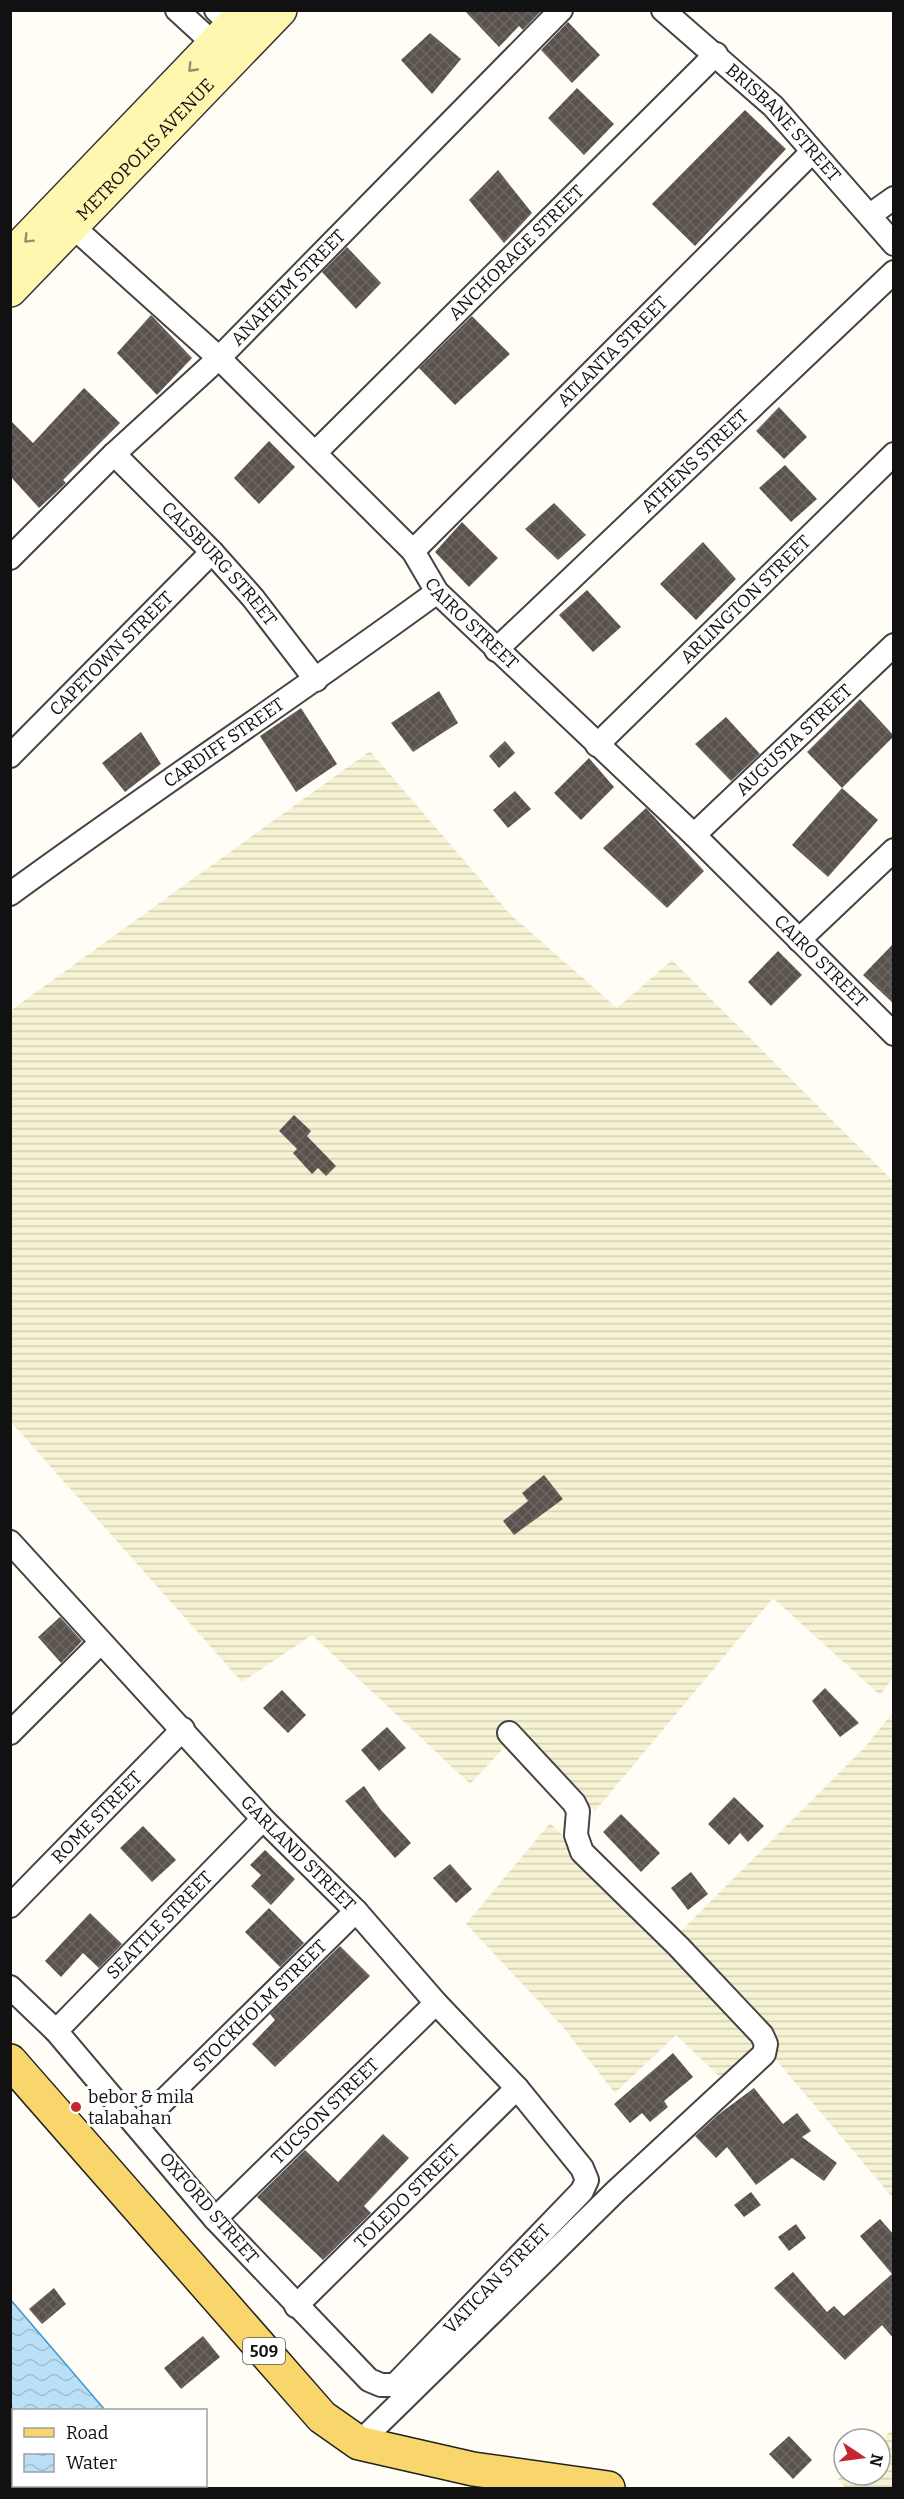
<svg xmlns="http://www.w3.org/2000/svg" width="904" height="2499" font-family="Bitter,serif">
<defs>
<pattern id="farmland-rules" width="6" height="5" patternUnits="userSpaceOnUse" patternTransform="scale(1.5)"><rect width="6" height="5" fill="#f6f3d4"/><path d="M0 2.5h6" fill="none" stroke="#d2cfb5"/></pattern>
<pattern id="water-waves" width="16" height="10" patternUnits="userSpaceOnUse" patternTransform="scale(1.5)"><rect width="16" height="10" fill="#b9e0f7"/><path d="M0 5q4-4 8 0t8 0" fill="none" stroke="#9ebfd3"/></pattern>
<pattern id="building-cross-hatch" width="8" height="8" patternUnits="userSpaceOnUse" patternTransform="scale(1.5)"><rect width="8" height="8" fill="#5a524d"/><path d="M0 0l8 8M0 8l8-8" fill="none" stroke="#6d6662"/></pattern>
</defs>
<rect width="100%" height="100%" fill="#fffdf5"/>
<!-- farmland -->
<g fill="url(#farmland-rules)">
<path d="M370,751L510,914L617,1008L672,960L893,1181V1678L880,1695L773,1598L595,1811L518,1733L470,1784L312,1635L242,1682L11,1422L10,1011Z"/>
<path d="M893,1712V2198L760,2041L723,2080L676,2035L615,2093L562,2026L466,1924L550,1823L671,1941L866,1746Z"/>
<path d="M893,2429V2488H845L838,2479L844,2473L880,2475V2441Z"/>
</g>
<!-- water -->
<path fill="url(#water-waves)" stroke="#3f96cf" stroke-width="1.5" d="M10,2299L105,2410H14V2486H185L188,2488H11Z"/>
<!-- building -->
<g fill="url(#building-cross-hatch)">
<path d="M464,10H542L523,30L519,26L499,47Z"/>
<path d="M568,22L600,55L572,83L541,50Z"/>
<path d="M430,33L461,59L432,94L401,60Z"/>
<path d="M577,88L614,124L584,155L548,118Z"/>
<path d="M745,110L786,149L695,246L652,204Z"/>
<path d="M498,170L532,213L504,243L469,200Z"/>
<path d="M347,247L381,283L356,309L322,272Z"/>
<path d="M151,315L192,358L157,395L117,353Z"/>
<path d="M472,316L510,354L455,405L419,368Z"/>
<path d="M84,388L120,423L63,480L66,483L39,508L10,476V420L33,443Z"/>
<path d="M779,407L807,437L784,459L756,431Z"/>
<path d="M269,441L295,467L259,504L234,478Z"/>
<path d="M785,465L817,499L791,522L759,488Z"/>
<path d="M554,503L586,535L558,560L525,529Z"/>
<path d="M462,522L498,558L469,587L435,552Z"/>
<path d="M703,542L736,579L696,620L660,584Z"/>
<path d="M587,590L621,627L593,652L559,615Z"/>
<path d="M439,691L458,723L413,752L391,723Z"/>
<path d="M860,699L894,736L842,788L807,752Z"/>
<path d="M301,708L337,764L296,792L260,736Z"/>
<path d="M726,717L760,754L731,781L695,744Z"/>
<path d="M141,732L161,764L125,792L102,763Z"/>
<path d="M505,741L515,753L499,768L489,756Z"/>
<path d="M589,758L614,787L581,820L554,793Z"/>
<path d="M842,788L878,820L828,877L792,845Z"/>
<path d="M515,791L531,809L508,828L493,810Z"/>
<path d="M646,808L704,871L667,908L603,848Z"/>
<path d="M894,943V1004L863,975Z"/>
<path d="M778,951L802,975L771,1006L748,982Z"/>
<path d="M294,1115L311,1131L307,1136L336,1166L326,1176L318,1168L312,1174L293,1153L297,1149L279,1131Z"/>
<path d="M544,1475L563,1499L514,1535L503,1521L528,1501L522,1493Z"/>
<path d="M60,1617L82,1641L61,1663L38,1637Z"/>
<path d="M825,1688L859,1723L840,1737L812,1701Z"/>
<path d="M282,1690L306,1715L288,1733L263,1708Z"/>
<path d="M387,1727L406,1748L379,1771L361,1750Z"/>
<path d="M364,1786L381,1810L411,1843L395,1858L345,1801Z"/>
<path d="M734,1797L764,1826L748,1842L740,1833L729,1845L708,1824Z"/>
<path d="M621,1814L660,1853L641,1872L603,1832Z"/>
<path d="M143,1826L176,1860L152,1882L120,1848Z"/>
<path d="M265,1850L295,1879L271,1905L251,1886L261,1875L250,1865Z"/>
<path d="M450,1864L472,1889L456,1903L433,1878Z"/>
<path d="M691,1872L708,1894L688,1910L671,1888Z"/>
<path d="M269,1908L304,1943L280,1967L245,1932Z"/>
<path d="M90,1913L122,1944L99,1968L83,1953L61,1977L45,1961Z"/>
<path d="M340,1946L370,1976L275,2067L252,2044L275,2020L270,2014Z"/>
<path d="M673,2053L693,2077L664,2101L668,2107L650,2122L642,2113L630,2123L614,2104Z"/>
<path d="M754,2088L783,2124L797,2113L811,2131L802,2137L837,2163L824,2181L792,2158L756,2185L727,2147L716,2158L695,2136L719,2114Z"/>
<path d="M383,2134L409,2158L364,2206L371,2213L323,2260L257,2197L305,2150L338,2182Z"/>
<path d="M751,2192L761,2205L744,2217L734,2205Z"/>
<path d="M880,2219L894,2235V2339L882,2325L845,2360L774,2288L793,2272L827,2312L834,2306L844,2316L892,2274L860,2236Z"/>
<path d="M796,2224L806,2238L789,2251L778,2237Z"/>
<path d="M54,2288L66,2304L42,2324L29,2309Z"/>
<path d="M203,2336L220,2357L181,2389L164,2368Z"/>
<path d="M789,2436L812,2460L793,2479L769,2454Z"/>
</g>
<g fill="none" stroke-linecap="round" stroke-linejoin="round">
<defs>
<g id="minor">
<path d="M177,10L225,54"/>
<path d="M216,10L242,35"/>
<path id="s1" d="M663,10L773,106L894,244"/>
<path d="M870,215L894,198"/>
<path id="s2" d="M61,216L219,358L413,551L437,592L694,835L894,1034"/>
<path id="s3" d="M315,453L716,54"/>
<path id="s4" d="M114,454L212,552L253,598L316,680"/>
<path id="s5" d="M413,551L811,153"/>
<path id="s6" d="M10,558L114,454L219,358L561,10"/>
<path id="s7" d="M496,650L894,272"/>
<path id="s8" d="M597,745L894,454"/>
<path id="s9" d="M10,756L212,552"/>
<path id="s10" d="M694,835L894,645"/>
<path id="s11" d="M10,894C151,791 296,695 437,592"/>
<path d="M799,940L894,850"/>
<path id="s12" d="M10,1542L263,1819L356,1911L436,2003L517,2088L582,2168L587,2180L582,2191L395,2385H381L369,2380L215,2219L56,2031L10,1987"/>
<path d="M10,1733L101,1642"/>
<path id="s13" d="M10,1906L183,1729"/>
<path id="s14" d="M56,2031L263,1819"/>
<path id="s15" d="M138,2126L356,1911"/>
<path id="s16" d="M215,2219L436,2003"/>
<path id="s17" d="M296,2306L517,2088"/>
<path d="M359,2443L616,2191L764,2054L766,2044L762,2035L678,1946L582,1852L576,1835L578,1811L574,1803L509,1733"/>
</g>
<g id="secondary">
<path d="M10,257L247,10"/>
<path id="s18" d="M10,290L280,10"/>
</g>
<path id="primary" d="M10,2061L322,2417L359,2443L473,2469L608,2488"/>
</defs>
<!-- minor casing -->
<use href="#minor" stroke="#444" stroke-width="26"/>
<!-- secondary casing -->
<use href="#secondary" stroke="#333" stroke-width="36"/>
<!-- primary casing -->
<use href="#primary" stroke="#222" stroke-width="36"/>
<!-- minor -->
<use href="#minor" stroke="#fff" stroke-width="22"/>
<!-- secondary -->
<use href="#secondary" stroke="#fff6b0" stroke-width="33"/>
<!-- primary -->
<use href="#primary" stroke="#f9d66b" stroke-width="33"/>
</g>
<!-- one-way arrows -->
<defs><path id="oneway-chevron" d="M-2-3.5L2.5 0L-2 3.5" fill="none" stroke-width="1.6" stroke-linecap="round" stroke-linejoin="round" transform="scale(1.5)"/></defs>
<g stroke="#948f68">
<use href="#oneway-chevron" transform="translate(192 68) rotate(134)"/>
<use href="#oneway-chevron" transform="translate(28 239) rotate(135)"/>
</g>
<!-- markers -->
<circle fill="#c4262e" stroke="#fff" stroke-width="2" cx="76" cy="2107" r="6"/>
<g text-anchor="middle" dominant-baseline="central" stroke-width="6" stroke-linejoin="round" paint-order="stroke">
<!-- shield labels -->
<rect fill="#fff" stroke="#585858" stroke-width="1.5" x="243" y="2338" width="42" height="26" rx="4.5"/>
<g font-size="16" font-weight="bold" fill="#111">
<text x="264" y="2351">509</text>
</g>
<!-- street labels -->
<g font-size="18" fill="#111" stroke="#fff">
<text stroke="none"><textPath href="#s1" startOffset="165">BRISBANE STREET</textPath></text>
<text stroke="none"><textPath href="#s18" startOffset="195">METROPOLIS AVENUE</textPath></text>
<text stroke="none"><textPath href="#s3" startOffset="284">ANCHORAGE STREET</textPath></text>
<text stroke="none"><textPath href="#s6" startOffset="388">ANAHEIM STREET</textPath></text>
<text stroke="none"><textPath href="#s5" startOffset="282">ATLANTA STREET</textPath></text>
<text stroke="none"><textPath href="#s7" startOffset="274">ATHENS STREET</textPath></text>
<text stroke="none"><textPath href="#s4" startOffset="152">CALSBURG STREET</textPath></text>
<text stroke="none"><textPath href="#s8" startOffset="208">ARLINGTON STREET</textPath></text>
<text stroke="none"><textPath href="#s2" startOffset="580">CAIRO STREET</textPath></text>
<text stroke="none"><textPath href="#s9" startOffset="144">CAPETOWN STREET</textPath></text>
<text stroke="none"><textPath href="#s10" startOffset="138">AUGUSTA STREET</textPath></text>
<text stroke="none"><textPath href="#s11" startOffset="262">CARDIFF STREET</textPath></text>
<text stroke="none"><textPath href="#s2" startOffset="1066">CAIRO STREET</textPath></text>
<text stroke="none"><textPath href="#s13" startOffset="124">ROME STREET</textPath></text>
<text stroke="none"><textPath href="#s12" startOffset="424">GARLAND STREET</textPath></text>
<text stroke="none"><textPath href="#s14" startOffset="148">SEATTLE STREET</textPath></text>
<text stroke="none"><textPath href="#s15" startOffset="171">STOCKHOLM STREET</textPath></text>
<text stroke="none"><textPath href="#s16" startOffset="154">TUCSON STREET</textPath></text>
<text stroke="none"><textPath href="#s17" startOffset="156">TOLEDO STREET</textPath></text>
<text transform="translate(209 2208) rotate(49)">OXFORD STREET</text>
<text transform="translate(497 2279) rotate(-46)">VATICAN STREET</text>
</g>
<!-- poi labels -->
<g font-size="18" fill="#111" stroke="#fff" text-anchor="start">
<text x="88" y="2097">bebor &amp; mila<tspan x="88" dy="21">talabahan</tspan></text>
</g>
</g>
<!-- border -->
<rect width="904" height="2499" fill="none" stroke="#111111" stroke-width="24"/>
<!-- legend -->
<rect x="12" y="2409" width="195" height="78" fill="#ffffff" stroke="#a0a0a0" stroke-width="1.5"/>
<rect x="24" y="2428" width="30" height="9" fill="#f9d66b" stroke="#a0a0a0" stroke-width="1.5"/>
<text x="66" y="2439" font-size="18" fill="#111111">Road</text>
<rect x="24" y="2454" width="30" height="18" fill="url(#water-waves)" stroke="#a0a0a0" stroke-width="1.5"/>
<text x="66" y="2469" font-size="18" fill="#111111">Water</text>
<!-- north arrow -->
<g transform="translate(862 2457) rotate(103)"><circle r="28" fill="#ffffff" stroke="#a0a0a0" stroke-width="1.5"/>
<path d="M0-4.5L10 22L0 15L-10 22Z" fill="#c4262e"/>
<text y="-9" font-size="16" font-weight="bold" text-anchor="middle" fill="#111111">N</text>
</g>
</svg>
